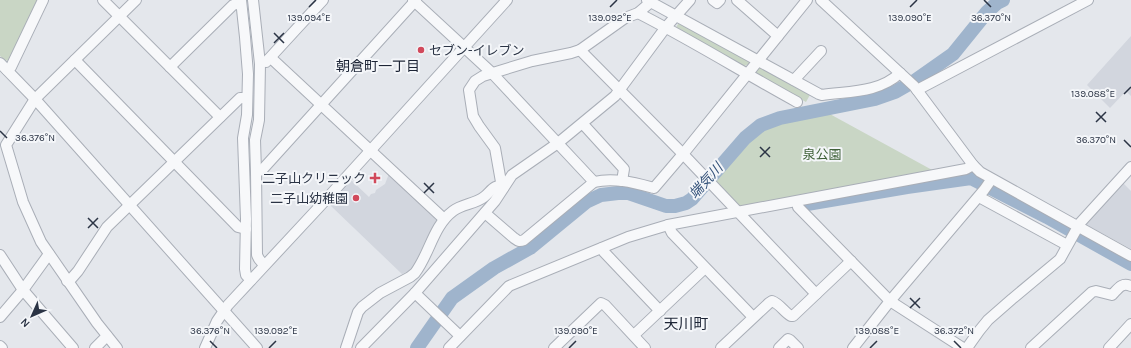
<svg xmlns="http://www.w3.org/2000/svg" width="1131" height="348" font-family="Karla,'Noto Sans JP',sans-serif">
<rect width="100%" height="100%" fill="#e4e7ec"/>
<!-- built -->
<g fill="#d2d6de">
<path d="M1131,36V96L1126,91L1110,108L1087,85Z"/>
<path d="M390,171L441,221L414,269L402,274L331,206L330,203L351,180L369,197L371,194L375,193L376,190L385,184Z"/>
<path d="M1123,183L1131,191V249L1085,224Z"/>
</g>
<!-- green -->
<g fill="#c9d6c5">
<path d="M0,0H39L9,61L4,60L0,56Z"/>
<path d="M680,21L749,59L750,63L743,67L675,29Z"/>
<path d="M758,66H762L811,93L806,102L755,74V70Z"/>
<path d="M828,113L934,171L740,210L715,183C731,164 747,138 771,126C788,118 810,117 828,113Z"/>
</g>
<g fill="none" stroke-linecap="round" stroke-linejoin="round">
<!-- river -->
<g stroke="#9fb4cc" stroke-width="14">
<path d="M807,204L907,187L971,178L1047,217L1131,264"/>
<path d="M417,348L452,298L494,268L530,248L586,202L601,195L618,193H628L666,206H675L686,203L692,199L745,138L761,125L780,118L875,99L895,92L916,80L953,54L987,12L997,3L1003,0"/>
</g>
<defs>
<g id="minor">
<path d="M103,0L220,117"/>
<path d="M241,0L245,37L248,74L247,115L243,138L246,219L245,269L246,275L251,280"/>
<path d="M253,0L260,64L259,120L255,140L256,172L257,255L259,259L264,265"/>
<path d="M413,0L492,73L594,182"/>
<path d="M647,0L819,94L822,95C849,91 879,93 900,73"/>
<path d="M713,0L717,3L720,0"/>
<path d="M737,0L778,36"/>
<path d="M821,0L914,86L973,165L980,172L1131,256"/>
<path d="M638,13C693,41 744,73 797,102"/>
<path d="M580,50L683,154L816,294"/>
<path d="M271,58L444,219"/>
<path d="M75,60L238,227L246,229"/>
<path d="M266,62L323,0"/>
<path d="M0,63L35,99L257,348"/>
<path d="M170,67L233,5L241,3"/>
<path d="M7,70L11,67L43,0"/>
<path d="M794,80L821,51"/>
<path d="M917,90L1088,0"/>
<path d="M583,124L624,169L622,181"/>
<path d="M256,172L262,170L416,0"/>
<path d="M503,188L501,182L495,148L479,126L473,116L469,90L475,81L483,76L532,61L571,53L580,50L625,18L638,13L651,2"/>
<path d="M979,197L1067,245"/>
<path d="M797,202L798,207L890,301L963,348"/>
<path d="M485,213L514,238C518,241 519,242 524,240L594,182C614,177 635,183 654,188L683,154L807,0"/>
<path d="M668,225L672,233L753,317"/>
<path d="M602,248L604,252L660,311"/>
<path d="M0,255L23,290L73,348"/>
<path d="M67,281L71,279L78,271L107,227L240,98H247"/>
<path d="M415,293L460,336"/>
<path d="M0,317L23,290L49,254"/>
<path d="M634,335L705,268"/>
<path d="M0,346L2,348"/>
<path d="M95,348L107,336"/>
<path d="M117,348L97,323L41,242L23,202L6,145L35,99L136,0"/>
<path d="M205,348L217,321L228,305L321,205L507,0"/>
<path d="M346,348L358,312L362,307L380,293L410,277L415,273C430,253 433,226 453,211C462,204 475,204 484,197C490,193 495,182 503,188"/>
<path d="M361,348L415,293L495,201L512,175L558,143L615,96L666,27L690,0"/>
<path d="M449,348L509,286L628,237L668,225L966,169L973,165"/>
<path d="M554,348L601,303L605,305L645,348"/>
<path d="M721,348L769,303L772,301C780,304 784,312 791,316H793L851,261"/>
<path d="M779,348L788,339L790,340L798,348"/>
<path d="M853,348L890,301L984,190L991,180"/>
<path d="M967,348L979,331L988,320L1012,299L1060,259L1080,223L1131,167"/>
<path d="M1031,348L1092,292L1096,291L1112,295C1118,289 1121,282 1131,286"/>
<path d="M1109,348L1131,324"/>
</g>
</defs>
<!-- minor casing -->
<use href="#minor" stroke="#a9aeb7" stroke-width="12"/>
<!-- minor -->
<use href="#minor" stroke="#f7f8fa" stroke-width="10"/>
</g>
<!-- ticks -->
<path fill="none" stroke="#2b3445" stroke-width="1.5" d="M984,0L991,7M309,7L316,0M610,7L617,0M910,7L917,0M274,33L284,43M274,43L284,33M1124,94L1131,87M1096,112L1106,122M1096,122L1106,112M0,131L7,138M1124,140L1131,147M760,147L770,157M760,157L770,147M424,183L434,193M424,193L434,183M88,218L98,228M88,228L98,218M910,298L920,308M910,308L920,298M210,341L217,348M954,341L961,348M269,348L276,341M569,348L576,341M870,348L877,341"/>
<!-- markers -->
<g fill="#d1495b" stroke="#f4f6f9" stroke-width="1.5">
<circle cx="421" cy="50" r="4"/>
<path d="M373 172h4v4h4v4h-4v4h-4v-4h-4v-4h4z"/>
<circle cx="356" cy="198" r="4"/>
</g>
<g text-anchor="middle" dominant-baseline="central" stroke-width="4" stroke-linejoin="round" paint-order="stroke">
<!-- poi labels -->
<g font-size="13" fill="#2b3445" stroke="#f4f6f9" text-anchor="end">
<text x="429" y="50" text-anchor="start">セブン-イレブン</text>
<text x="366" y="178">二子山クリニック</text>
<text x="348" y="198">二子山幼稚園</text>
</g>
<!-- park labels -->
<g font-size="13" fill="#3f6138" stroke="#f4f6f9">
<text x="822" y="154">泉公園</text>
</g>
<!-- neighbourhood labels -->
<g font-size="14" fill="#1d2536" stroke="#f4f6f9">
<text x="378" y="66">朝倉町一丁目</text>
</g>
<!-- water labels -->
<g font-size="14" font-style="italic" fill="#34527a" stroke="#f4f6f9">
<text transform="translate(706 181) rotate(-48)">端気川</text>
</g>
<!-- quarter labels -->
<g font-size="15" fill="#1d2536" stroke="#f4f6f9">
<text x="686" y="324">天川町</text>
</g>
</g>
<g font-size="10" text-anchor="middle" fill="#2b3445" stroke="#f4f6f9" stroke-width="4" stroke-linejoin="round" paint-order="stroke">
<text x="309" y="21">139.094°E</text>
<text x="610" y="21">139.092°E</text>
<text x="910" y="21">139.090°E</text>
<text x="991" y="21">36.370°N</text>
<text x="1093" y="97">139.088°E</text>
<text x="35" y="141">36.376°N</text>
<text x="1096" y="143">36.370°N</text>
<text x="210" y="334">36.376°N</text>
<text x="276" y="334">139.092°E</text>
<text x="576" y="334">139.090°E</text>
<text x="877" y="334">139.088°E</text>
<text x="954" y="334">36.372°N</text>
</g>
<!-- north arrow -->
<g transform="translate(32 316) rotate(225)" stroke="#f4f6f9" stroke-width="3" paint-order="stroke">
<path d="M0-3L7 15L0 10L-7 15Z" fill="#2b3445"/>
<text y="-6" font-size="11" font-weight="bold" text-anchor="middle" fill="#2b3445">N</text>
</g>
</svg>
